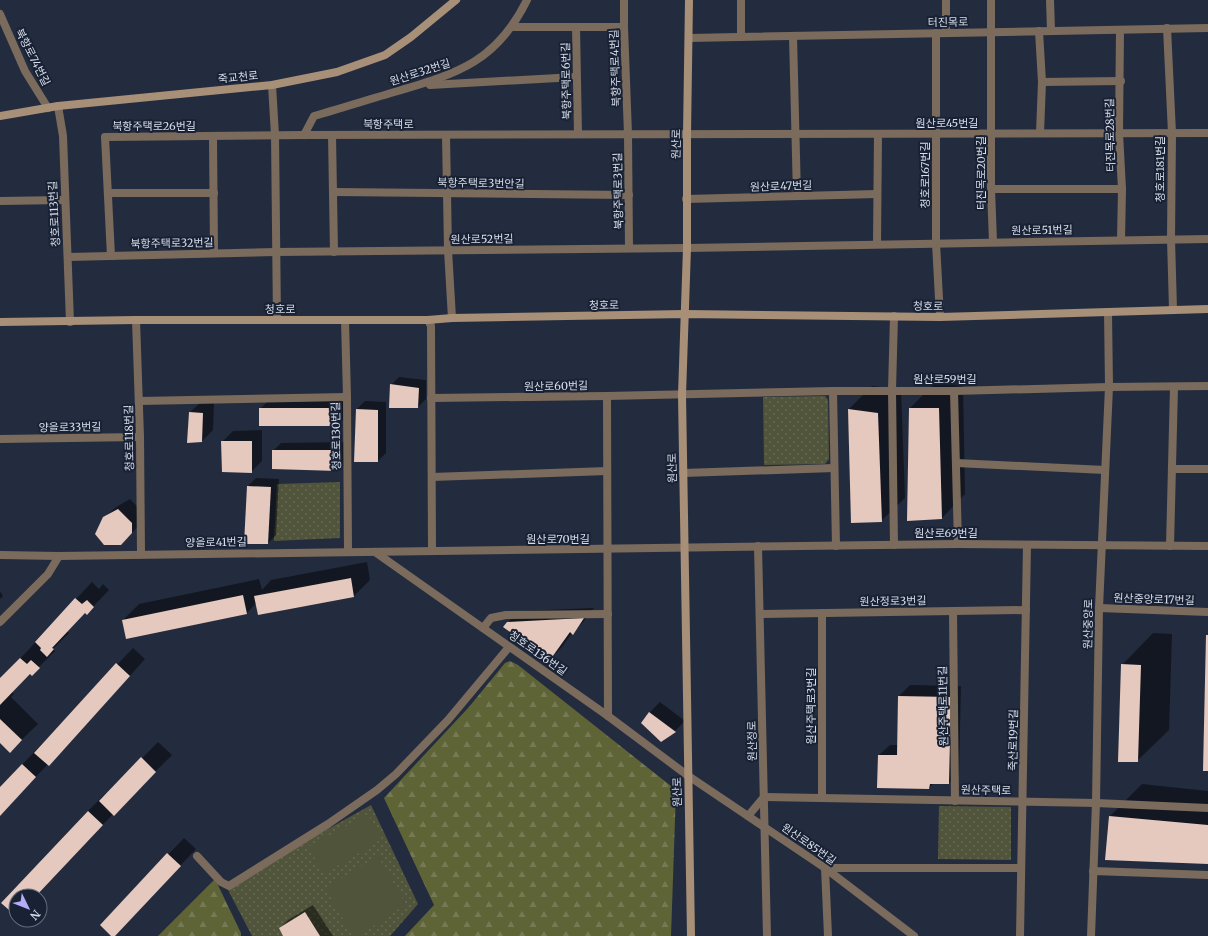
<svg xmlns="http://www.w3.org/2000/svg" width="1208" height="936" font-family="Merriweather,'Noto Sans KR',serif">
<defs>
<pattern id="grass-dots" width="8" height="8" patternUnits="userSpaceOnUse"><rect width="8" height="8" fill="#50543a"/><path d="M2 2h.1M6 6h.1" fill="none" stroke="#686c57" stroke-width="1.8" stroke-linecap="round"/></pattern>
<pattern id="forest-firs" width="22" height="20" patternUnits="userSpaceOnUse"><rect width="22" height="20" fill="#5f6437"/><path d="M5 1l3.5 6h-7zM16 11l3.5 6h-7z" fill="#757a54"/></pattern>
</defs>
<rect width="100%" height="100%" fill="#232c3e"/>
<!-- grass -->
<g fill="url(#grass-dots)">
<path d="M825,396L828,400L829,459L825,464L764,465L763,397Z"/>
<path d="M340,482V538L274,541L277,484Z"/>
<path d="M371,805L418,904L390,936H252L226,886Z"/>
<path d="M939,806L1011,807V860L938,859Z"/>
</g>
<!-- forest -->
<g fill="url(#forest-firs)">
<path d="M510,661L518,665L676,790L671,936H405L434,905L384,798L469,707L505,663Z"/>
<path d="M215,879L241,933V936H158Z"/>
</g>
<!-- garden -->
<g fill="#50543a">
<path d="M368,814L382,839L324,874L308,847Z"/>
<path d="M378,856L406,904L359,936H353L325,888Z"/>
</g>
<!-- shadow -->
<g fill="#0007">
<path d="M399,377L426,380V399L418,407L391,385Z"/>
<path d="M934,384L963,385L965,494L942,518L908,520L910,408Z"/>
<path d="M872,386L901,389L905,498L881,521L852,522L849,409Z"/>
<path d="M346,400V417L338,425L260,409L268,401Z"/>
<path d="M365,401L386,402V453L378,461L357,409Z"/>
<path d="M201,402L214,403L213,430L202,441L188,442L190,412Z"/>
<path d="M262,430V461L251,472L222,442L233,431Z"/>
<path d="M345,442V462L337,470L273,451L281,443Z"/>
<path d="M256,478L279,479L276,535L268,543L248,486Z"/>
<path d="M130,499L142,512L143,522L120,544L104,518L116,507Z"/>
<path d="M367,562L370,580L354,596L256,603L247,613L123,620L139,604L259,579L262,590L271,580Z"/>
<path d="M92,582L99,589L103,584L109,590L87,613L85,612L67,631L69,633L53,649L55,651L32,674L31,673L12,692L14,694L11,697L38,724L10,751L0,741V680Z"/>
<path d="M0,591L3,596L0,599Z"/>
<path d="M594,608L583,622L573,633H572L561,648L550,659L508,622L519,611Z"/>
<path d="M1153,633L1172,634L1169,730L1137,761L1122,665Z"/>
<path d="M133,648L145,659L65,748L48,764L0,815V788Z"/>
<path d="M910,685L961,686L959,773L949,783H934L929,788L879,755L890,745H898L899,696Z"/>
<path d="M660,702L685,721L675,731L661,741L649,713Z"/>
<path d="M158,742L172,755L113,814L36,896H16V915L3,903L88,811L104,795L105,796Z"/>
<path d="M1142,784L1208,791V863L1110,816Z"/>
<path d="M184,838L196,849L129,920L113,936L101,925Z"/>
<path d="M313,905L333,936H284L280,928L288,920Z"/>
</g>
<!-- building -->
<g fill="#e5c8be">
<path d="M390,384L419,388L418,408H389Z"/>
<rect x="259" y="408" width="79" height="18"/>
<path d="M909,408H939L942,519L907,521Z"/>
<path d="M356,409L378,410V462H354Z"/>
<path d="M848,409L878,413L882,522L851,523Z"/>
<path d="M189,412L203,413L202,442L187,443Z"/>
<path d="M221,441H252V473L222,472Z"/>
<path d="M272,450H338V471L272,469Z"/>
<path d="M247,486L271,487L268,544H244Z"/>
<path d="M118,509L132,523V533L121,545H104L95,534L103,517Z"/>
<path d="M351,578L354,597L258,615L254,596Z"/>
<path d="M243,595L247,614L126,639L122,620Z"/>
<path d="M75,598L82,604L87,600L94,607L87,615L85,613L52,648L54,649L47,657L40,650L41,648L35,642Z"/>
<path d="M584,618L573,635L570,632L550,660L503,627L507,622Z"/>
<path d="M1206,635H1208V771H1203Z"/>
<path d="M20,658L27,664L31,660L40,668L32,676L30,674L0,705V678Z"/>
<path d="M116,663L130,676L49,766L34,753Z"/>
<path d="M1121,664L1141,665L1138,762H1118Z"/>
<path d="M898,696L951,697L949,784H930L929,789L877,788L878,755H897Z"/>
<path d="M649,712L676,732L661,742L641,723Z"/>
<path d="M0,719L22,740L10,753L0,743Z"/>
<path d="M141,757L156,772L114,816L99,801Z"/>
<path d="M22,764L36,777L0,816V787Z"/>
<path d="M88,811L103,825L36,896H16V916L1,903Z"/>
<path d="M1109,816L1208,825V864L1105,860Z"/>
<path d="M167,853L181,866L115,936H111L100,925Z"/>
<path d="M305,912L320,936H283L279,928Z"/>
</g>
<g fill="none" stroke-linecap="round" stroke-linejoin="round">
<!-- street -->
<g stroke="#7b6b5d" stroke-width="8">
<path d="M624,0V27L628,134L629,248"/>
<path d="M946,0V33"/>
<path d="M991,0V189L993,242"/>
<path d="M1050,0L1051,30"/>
<path d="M0,14L25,71L48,108"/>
<path d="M512,27H624"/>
<path d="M576,27L578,134"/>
<path d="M1167,28L1172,133L1171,239L1173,309"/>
<path d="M1120,30L1119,133L1122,189L1121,240"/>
<path d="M1039,31L1042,82L1040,133"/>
<path d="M936,33V243L940,317"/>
<path d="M793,36L797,196"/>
<path d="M741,37V0"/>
<path d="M689,38L1208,28"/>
<path d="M1042,82L1121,81"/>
<path d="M272,85L275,135L277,320"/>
<path d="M430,85L576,77"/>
<path d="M58,106L63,136L70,322"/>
<path d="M304,135L314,116C342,108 370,99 398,91C459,73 497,61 527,0"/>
<path d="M332,135L334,252"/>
<path d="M446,135L448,250L452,318"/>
<path d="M213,137L214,253"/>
<path d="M991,189H1122"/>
<path d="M334,192L629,195"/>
<path d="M108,193H214"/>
<path d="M686,199L877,194"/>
<path d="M0,201L64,200"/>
<path d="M877,244L878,134"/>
<path d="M111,256L105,137L304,135L1208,133"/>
<path d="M68,257L276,252L687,248L1208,239"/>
<path d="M894,316L892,390L894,545"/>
<path d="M136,320L140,437L141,554"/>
<path d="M345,320L347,397L348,552"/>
<path d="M428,320L431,326L432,551"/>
<path d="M833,391L836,546"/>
<path d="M954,391L958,544"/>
<path d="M607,396L608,716"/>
<path d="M431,398L607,396L833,391H954L1109,387L1208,386"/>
<path d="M139,401L347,397"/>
<path d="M0,439L140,437"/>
<path d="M956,463L1105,470"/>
<path d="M1172,469H1208"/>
<path d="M683,473L834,468"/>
<path d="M432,477L607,471"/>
<path d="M758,546L767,936"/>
<path d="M1170,546L1174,387"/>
<path d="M375,552L608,716L687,775L825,868L914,936"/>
<path d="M0,555L59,556L958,544L1208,546"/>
<path d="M1099,608L1208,612"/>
<path d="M953,611L955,801"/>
<path d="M822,613V798"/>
<path d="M760,614L1026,610"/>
<path d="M0,622L48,574L59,556"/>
<path d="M483,628L491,618L506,615L608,614"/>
<path d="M764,797L1096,803L1208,808"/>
<path d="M748,816L764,797"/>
<path d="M197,856L221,882L229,886L328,824L377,790L396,774L448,720L509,647"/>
<path d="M1093,871L1208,875"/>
<path d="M828,936L825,868H1021"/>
<path d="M1020,936L1027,545"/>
<path d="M1091,936L1096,803L1099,608L1109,387L1108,312"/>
</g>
<!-- secondary -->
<g stroke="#a88f78" stroke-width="8">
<path d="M689,0L687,134V248L682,395L691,936"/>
<path d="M0,116L58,106L272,85L337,72L385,55L411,37L456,0"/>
<path d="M0,322L136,320H428L452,318L685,314L940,317L1208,309"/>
</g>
</g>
<g text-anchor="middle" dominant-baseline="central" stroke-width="4" stroke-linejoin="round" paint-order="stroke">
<!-- street labels -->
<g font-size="11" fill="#d7ddea" stroke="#192234">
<text transform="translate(948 22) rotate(-1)">터진목로</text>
<text transform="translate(33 57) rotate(63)">북항로74번길</text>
<text transform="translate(615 68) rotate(-92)">북항주택로4번길</text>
<text transform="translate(420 72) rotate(-18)">원산로32번길</text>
<text transform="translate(238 77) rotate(-6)">죽교천로</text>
<text transform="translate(566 81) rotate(-91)">북항주택로6번길</text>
<text x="947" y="123">원산로45번길</text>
<text x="388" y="124">북항주택로</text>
<text x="154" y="126">북항주택로26번길</text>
<text transform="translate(1110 135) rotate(-91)">터진목로28번길</text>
<text transform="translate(676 144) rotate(-89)">원산로</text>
<text transform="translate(1160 169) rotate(-90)">청호로181번길</text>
<text transform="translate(981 173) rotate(-90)">터진목로20번길</text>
<text transform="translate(925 175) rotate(-90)">청호로167번길</text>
<text transform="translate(481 183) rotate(1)">북항주택로3번안길</text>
<text transform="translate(781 186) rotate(-2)">원산로47번길</text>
<text transform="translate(618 191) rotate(-91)">북항주택로3번길</text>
<text transform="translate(54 214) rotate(-93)">청호로113번길</text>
<text transform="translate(1042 230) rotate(-1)">원산로51번길</text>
<text transform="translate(482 239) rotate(-1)">원산로52번길</text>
<text transform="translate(172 243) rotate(-1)">북항주택로32번길</text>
<text transform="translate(604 305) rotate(-1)">청호로</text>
<text transform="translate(928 306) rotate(1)">청호로</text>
<text x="280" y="309">청호로</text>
<text x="945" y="379">원산로59번길</text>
<text transform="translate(556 386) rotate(-1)">원산로60번길</text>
<text transform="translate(70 427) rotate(-1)">양을로33번길</text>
<text transform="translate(336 436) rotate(-91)">청호로130번길</text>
<text transform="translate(129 438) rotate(-91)">청호로118번길</text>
<text transform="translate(672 468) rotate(-91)">원산로</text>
<text x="946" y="533">원산로69번길</text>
<text x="558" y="539">원산로70번길</text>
<text transform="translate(216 542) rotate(-1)">양을로41번길</text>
<text transform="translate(1154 599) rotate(2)">원산중앙로17번길</text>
<text transform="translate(893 601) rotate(-1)">원산정로3번길</text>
<text transform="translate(1088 624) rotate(-89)">원산중앙로</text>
<text transform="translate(538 653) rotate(35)">청호로136번길</text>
<text transform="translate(811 706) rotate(-90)">원산주택로3번길</text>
<text transform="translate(943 706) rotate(-91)">원산주택로11번길</text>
<text transform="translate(1013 740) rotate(-89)">죽산로19번길</text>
<text transform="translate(752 741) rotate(-91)">원산정로</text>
<text transform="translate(986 790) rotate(1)">원산주택로</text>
<text transform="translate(677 792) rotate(-91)">원산로</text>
<text transform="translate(809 844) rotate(35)">원산로85번길</text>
</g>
</g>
<!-- north arrow -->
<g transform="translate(28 908) rotate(133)"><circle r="19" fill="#192234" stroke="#656d7d"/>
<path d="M0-3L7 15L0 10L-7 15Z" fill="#b6abf8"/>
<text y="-6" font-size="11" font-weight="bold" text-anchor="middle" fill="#d7ddea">N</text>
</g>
</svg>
